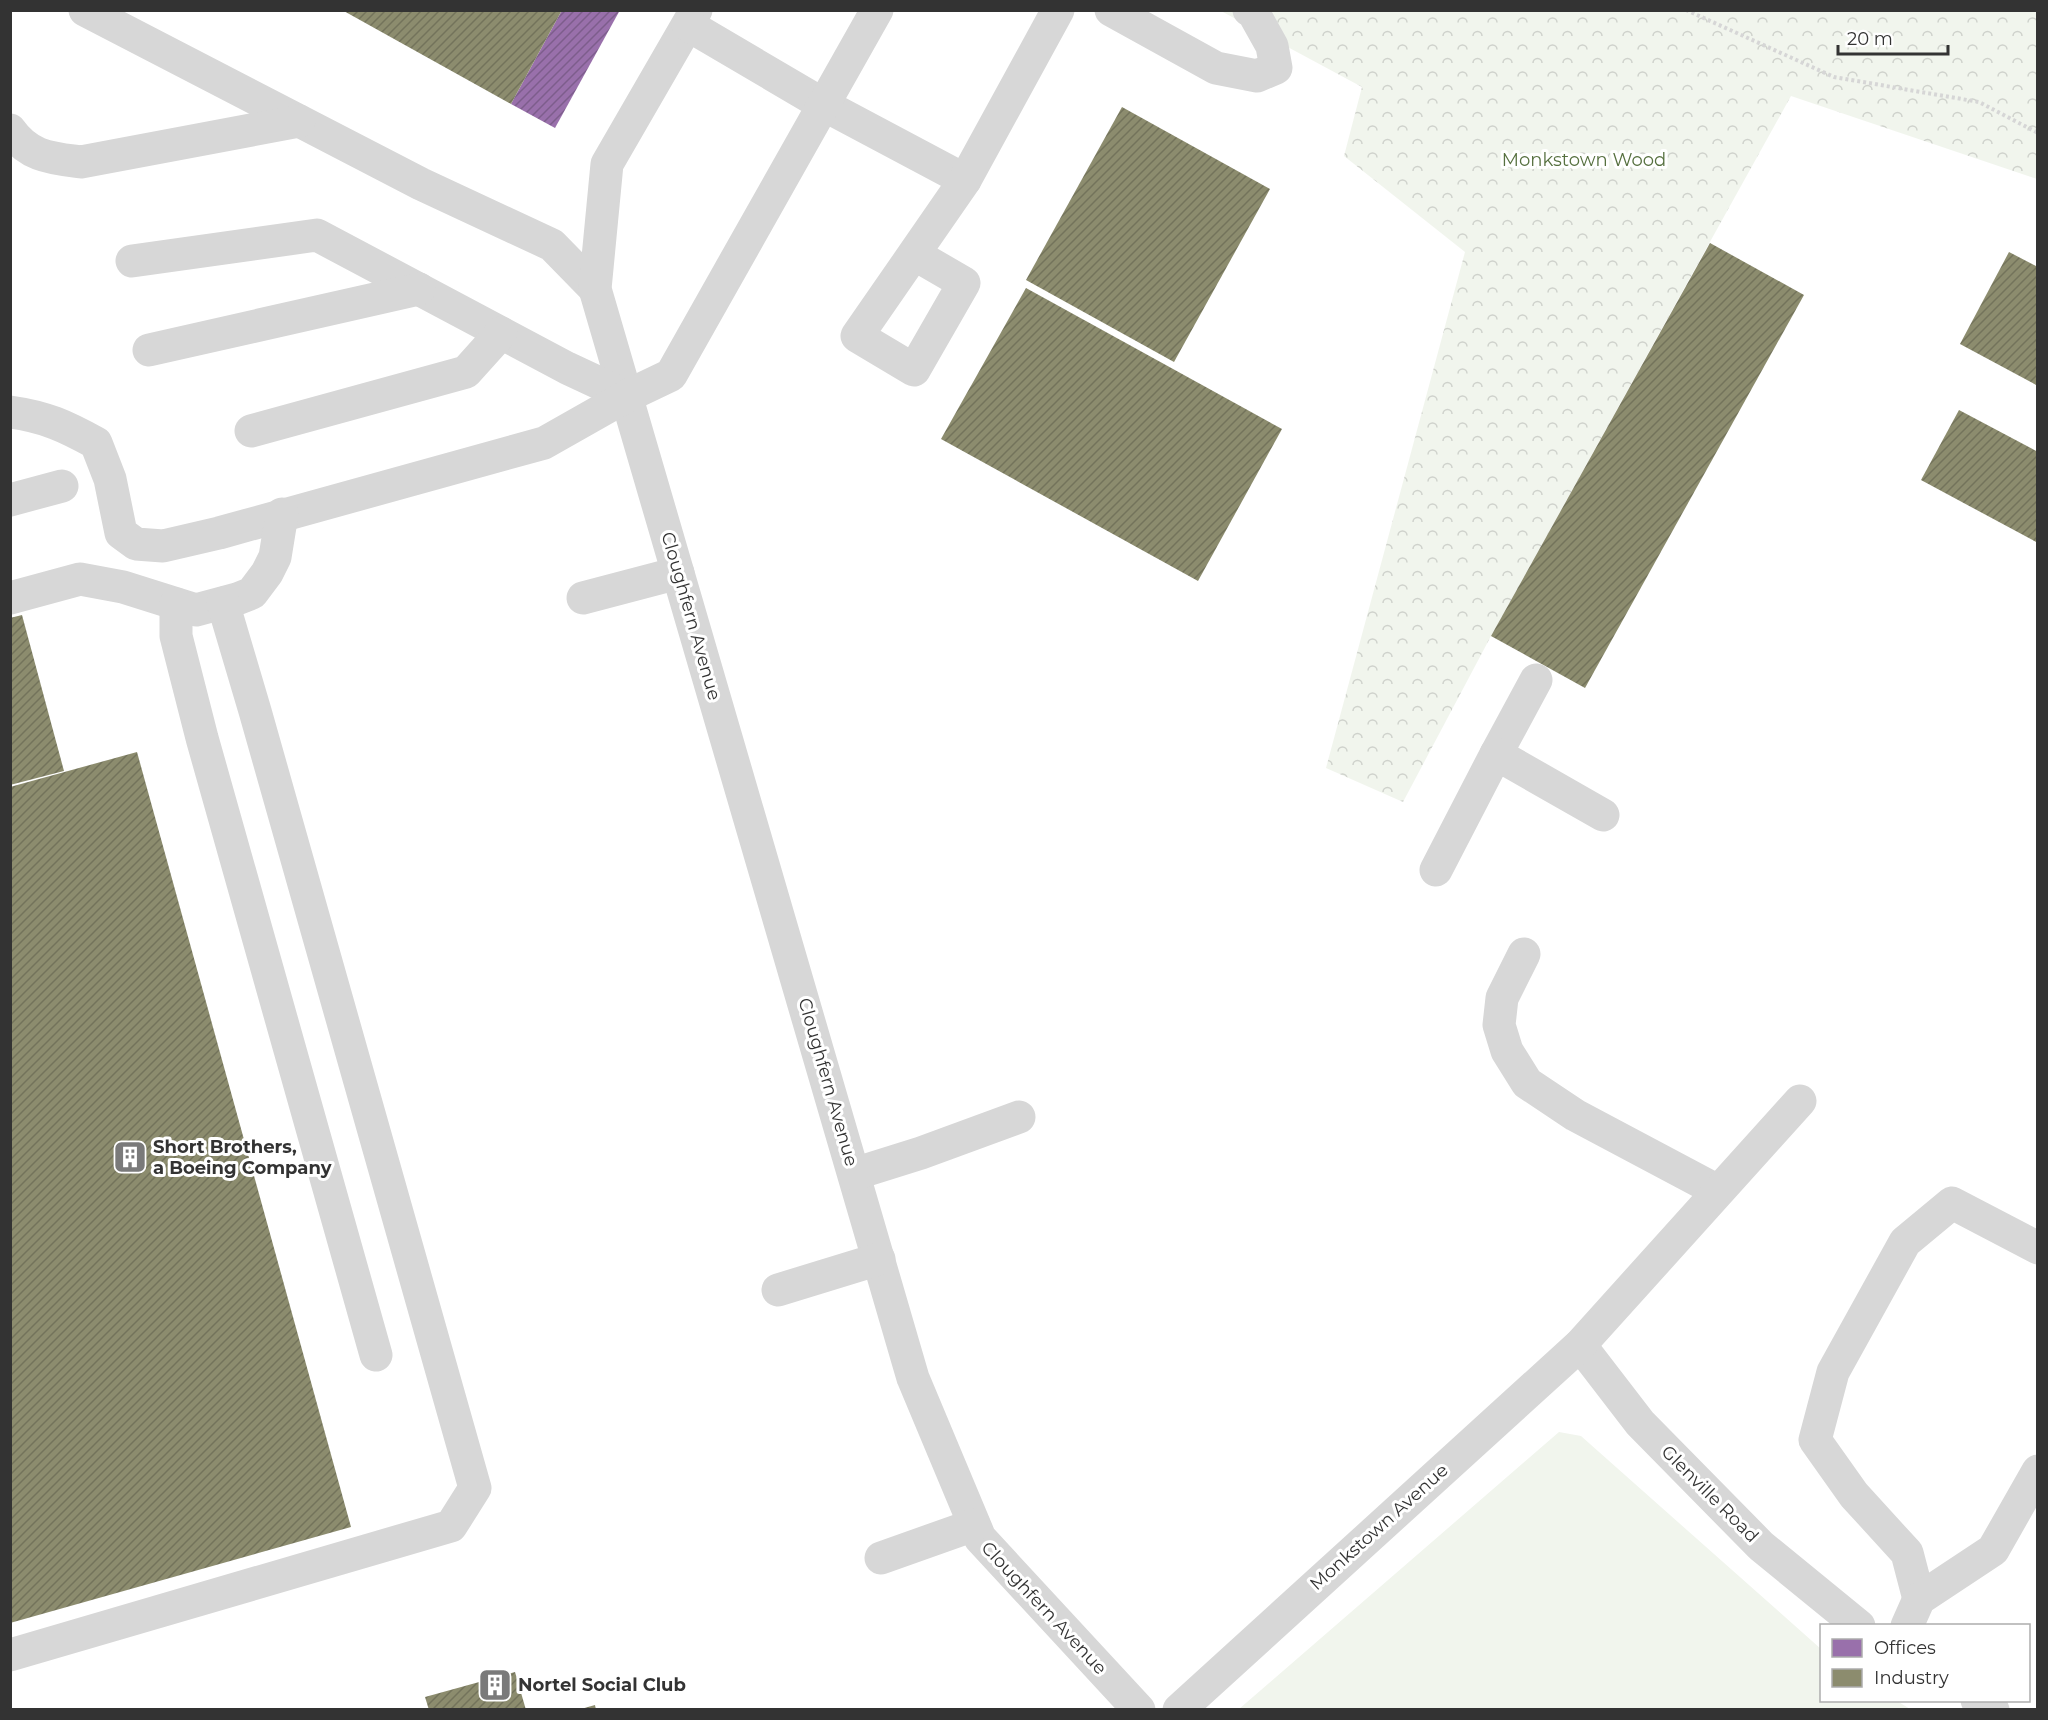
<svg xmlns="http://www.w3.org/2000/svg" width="2048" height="1720" font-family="Montserrat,sans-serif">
<defs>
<pattern id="forest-crowns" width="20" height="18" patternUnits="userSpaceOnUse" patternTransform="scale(1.5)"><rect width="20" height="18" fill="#f1f5ed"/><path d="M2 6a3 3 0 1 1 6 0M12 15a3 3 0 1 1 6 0" fill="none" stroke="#cfd2cc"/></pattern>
<pattern id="offices-hatch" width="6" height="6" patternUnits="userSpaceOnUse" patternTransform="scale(1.5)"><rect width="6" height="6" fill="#9970ab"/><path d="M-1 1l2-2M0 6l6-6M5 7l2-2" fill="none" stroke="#7d5d8c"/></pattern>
<pattern id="industry-hatch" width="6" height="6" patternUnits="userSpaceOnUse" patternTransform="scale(1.5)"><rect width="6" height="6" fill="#8c8c6e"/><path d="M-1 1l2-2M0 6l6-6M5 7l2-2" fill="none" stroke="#73735b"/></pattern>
</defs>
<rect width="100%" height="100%" fill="#fff"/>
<!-- grass -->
<path fill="#f1f5ed" d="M1559,1432L1581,1436L1821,1649L1822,1700L1897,1701L1910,1709H1239Z"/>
<!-- forest -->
<path fill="url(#forest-crowns)" d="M1221,11H2037V179L1791,96L1491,636L1403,802L1326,768L1465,252L1344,156L1362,87Z"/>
<!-- offices -->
<path fill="url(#offices-hatch)" d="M562,10H620L555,128L511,104Z"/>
<!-- industry -->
<g fill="url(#industry-hatch)">
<path d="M342,10H562L511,104Z"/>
<path d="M1122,107L1270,189L1174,362L1026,280Z"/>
<path d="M1710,243L1804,295L1585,688L1491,636Z"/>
<path d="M2009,252L2038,267V386L1960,344Z"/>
<path d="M1026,288L1282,429L1198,581L941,439Z"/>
<path d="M1959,410L2038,452V543L1921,480Z"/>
<path d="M22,615L64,771L10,785V618Z"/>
<path d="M137,752L351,1527L10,1623V787Z"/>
<path d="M515,1672L526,1710H429L425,1697Z"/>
<path d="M595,1705L596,1710H581V1709Z"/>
</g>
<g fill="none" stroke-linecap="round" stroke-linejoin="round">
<!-- path -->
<path stroke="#d6d6d6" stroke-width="4" stroke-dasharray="3 3" stroke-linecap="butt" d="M1686,10L1834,77L1979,102L2038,133"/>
<!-- minor -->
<g stroke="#d7d7d7" stroke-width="33">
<path d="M85,10L421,184L552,245L595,289"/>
<path d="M696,10L607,164L595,289L913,1378L980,1538L1139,1710"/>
<path d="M1111,10L1216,68L1257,76L1276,68L1272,46L1253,12L1249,10"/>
<path d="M688,25L824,105L965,180"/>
<path d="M10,130C29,157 51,158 81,162L299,121"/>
<path d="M914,254L964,283L914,370L857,336L965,180L1058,10"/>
<path d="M132,261L317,235L567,368L627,396"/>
<path d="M149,350L419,289"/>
<path d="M10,412C46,417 65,426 96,443L110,479L121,533L136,544L163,546L219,533L544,443L627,396L671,375L877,10"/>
<path d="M251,431L466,372L501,333"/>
<path d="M10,500L62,486"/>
<path d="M10,598L80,579L123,587L196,610L237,599L252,593L267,573L275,557L282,514"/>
<path d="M583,598L678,573"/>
<path d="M176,604V636L202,738L376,1355"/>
<path d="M1496,754L1536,680"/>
<path d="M1436,870L1496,754L1603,815"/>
<path d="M1524,954L1502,998L1499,1025L1507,1051L1527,1083L1575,1115L1718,1191"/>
<path d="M854,1174L921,1153L1019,1117"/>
<path d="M778,1290L879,1259"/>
<path d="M1580,1345L1640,1423L1761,1546L1859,1626"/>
<path d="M881,1558L974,1525"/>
<path d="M1919,1599L1907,1553L1854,1495L1815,1440L1833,1372L1905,1242L1952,1203L2038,1248"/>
<path d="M1907,1626L1919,1599L1993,1550L2038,1471"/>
<path d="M10,1655L451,1526L475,1488L255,711L223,603"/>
<path d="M1977,1700L1993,1710"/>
<path d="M1179,1710L1580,1345L1800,1101"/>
</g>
</g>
<!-- icons -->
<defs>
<symbol id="building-square" viewBox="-11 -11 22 22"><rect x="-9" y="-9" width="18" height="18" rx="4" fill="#7a7a7a" stroke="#fff"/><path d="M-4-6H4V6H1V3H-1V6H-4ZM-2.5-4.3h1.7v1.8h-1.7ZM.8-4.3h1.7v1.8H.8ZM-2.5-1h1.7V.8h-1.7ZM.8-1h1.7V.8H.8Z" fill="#fff"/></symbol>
</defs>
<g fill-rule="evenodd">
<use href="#building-square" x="111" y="1138" width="38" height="38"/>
<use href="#building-square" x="476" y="1666" width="38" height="38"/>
</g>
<g text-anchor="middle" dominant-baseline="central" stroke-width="6" stroke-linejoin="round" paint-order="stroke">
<!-- park labels -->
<g font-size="18" fill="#56703f" stroke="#fff">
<text x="1584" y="160">Monkstown Wood</text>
</g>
<!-- street labels -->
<g font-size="18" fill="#333" stroke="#fff">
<text transform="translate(691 616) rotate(74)">Cloughfern Avenue</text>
<text transform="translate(828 1082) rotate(74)">Cloughfern Avenue</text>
<text transform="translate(1710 1494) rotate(45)">Glenville Road</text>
<text transform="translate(1379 1527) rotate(-42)">Monkstown Avenue</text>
<text transform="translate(1044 1608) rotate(47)">Cloughfern Avenue</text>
</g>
<!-- poi labels -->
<g font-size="18" font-weight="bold" fill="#333" stroke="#fff" text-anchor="start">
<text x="153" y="1147">Short Brothers,<tspan x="153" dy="21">a Boeing Company</tspan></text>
<text x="518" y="1685">Nortel Social Club</text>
</g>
</g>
<!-- border -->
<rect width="2048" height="1720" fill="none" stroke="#333333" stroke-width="24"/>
<!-- legend -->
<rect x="1820" y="1624" width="210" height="78" fill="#ffffff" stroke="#adadad" stroke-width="1.5"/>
<rect x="1832" y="1639" width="30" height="18" fill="#9970ab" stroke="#adadad" stroke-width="1.5"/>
<text x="1874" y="1654" font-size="18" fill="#333333">Offices</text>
<rect x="1832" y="1669" width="30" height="18" fill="#8c8c6e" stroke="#adadad" stroke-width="1.5"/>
<text x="1874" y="1684" font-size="18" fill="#333333">Industry</text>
<!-- scale -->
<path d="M1838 45v9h110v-9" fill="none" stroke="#333333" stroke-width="3"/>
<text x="1847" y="45" font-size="18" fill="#333333" stroke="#ffffff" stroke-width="4.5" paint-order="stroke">20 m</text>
</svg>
